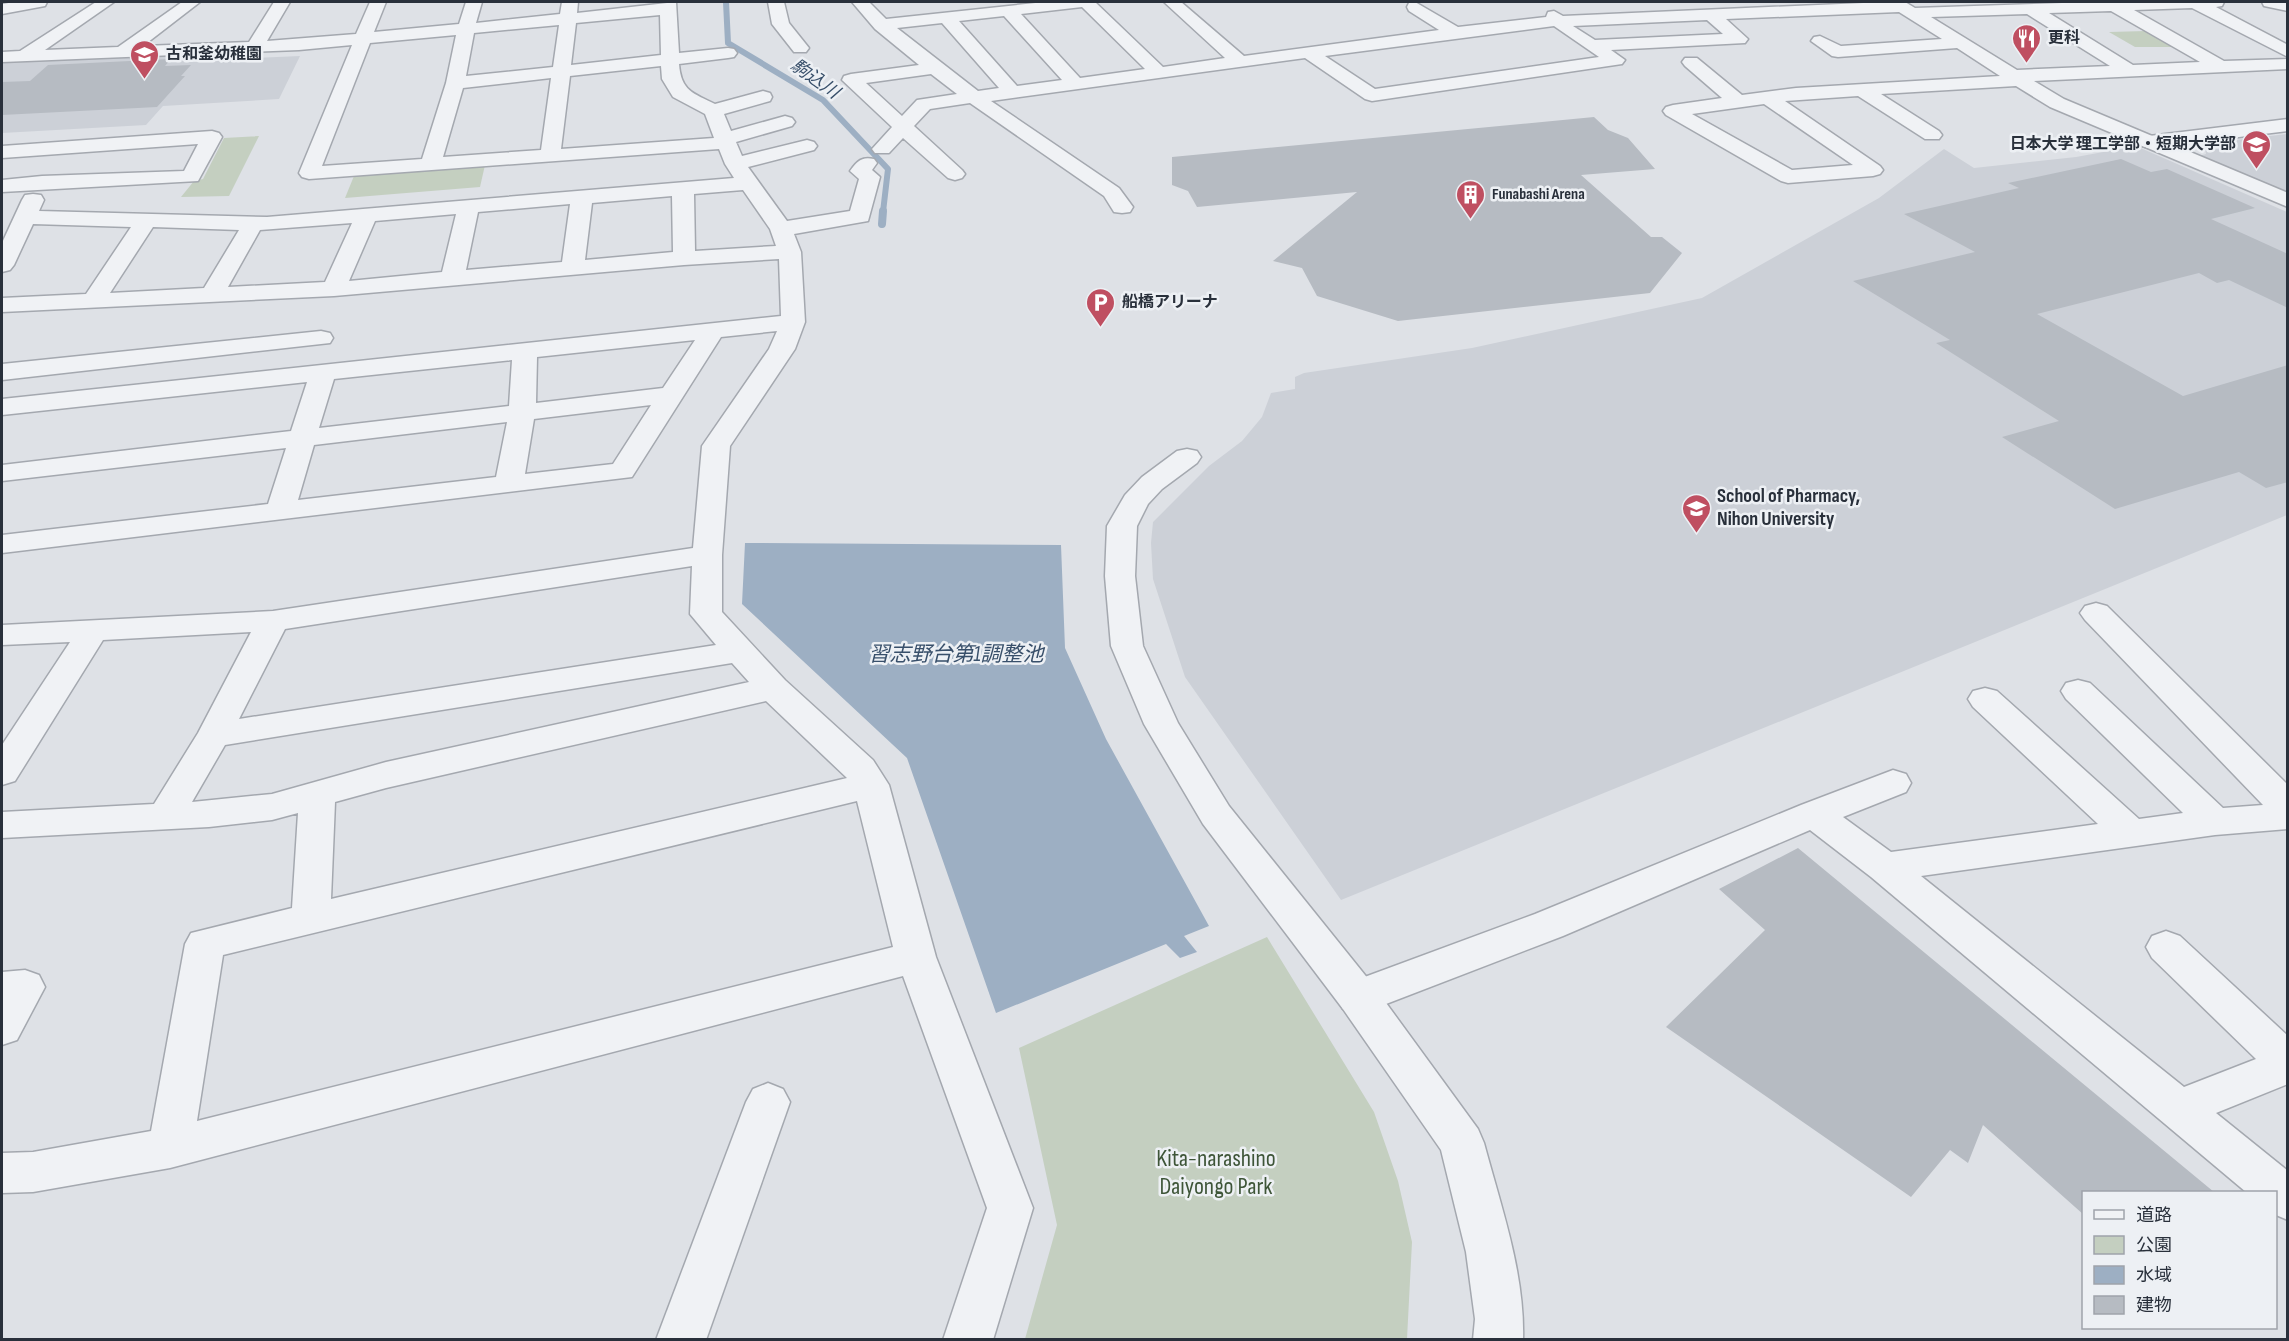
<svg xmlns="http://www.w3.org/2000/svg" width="2289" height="1341" font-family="'Sofia Sans Condensed','Noto Sans JP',sans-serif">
<rect width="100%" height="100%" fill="#dee1e6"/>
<!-- built -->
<g fill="#ccd0d7">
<path d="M258,50L252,58L300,56L279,99L163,106L146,125L2,133V60Z"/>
<path d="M2287,134V196L2195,157L2206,154L2205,149L2201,144Z"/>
<path d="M2136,146L2287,212V515L1341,900L1185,677L1153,579L1151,543L1153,522L1209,466L1242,441L1262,417L1271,393L1295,389V377L1304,373L1472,348L1702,298L1879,198L1944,149L1974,168L2076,157Z"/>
</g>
<!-- green -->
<g fill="#c4cfc0">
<path d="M2146,31L2174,47H2135L2109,32Z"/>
<path d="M259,136L229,196L181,197L194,181L203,179L224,138Z"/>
<path d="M485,165L480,187L345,198L354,176Z"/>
<path d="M1267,937L1374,1112L1398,1181L1412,1242L1407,1339H1025L1057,1225L1019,1048Z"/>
</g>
<!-- water -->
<path fill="#9dafc3" d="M745,543L1061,545L1065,648L1106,739L1209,926L1184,936L1197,952L1180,958L1166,944L996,1013L907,758L742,604Z"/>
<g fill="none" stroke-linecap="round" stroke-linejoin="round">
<!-- stream-far1 -->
<path stroke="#9dafc3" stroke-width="6" d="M726,2L728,43L823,100L888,169L883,212"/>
<!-- stream -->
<path stroke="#9dafc3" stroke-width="8" d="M882,224L883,211"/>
</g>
<!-- building -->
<g fill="#b6bbc2">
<path d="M171,59L165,66L191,65L181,76H185L157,107L2,115V82L30,81L48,65Z"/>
<path d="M1594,117L1608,130L1628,138L1655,169L1581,175L1651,237H1662L1682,253L1650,293L1398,321L1317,296L1302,268L1273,261L1357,192L1197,207L1188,191L1172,185V157Z"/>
<path d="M2121,159L2151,172L2167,169L2255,208L2211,219L2288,254V308L2229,280L2217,283L2199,273L2037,314L2183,396L2288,365V482L2266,488L2239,472L2115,509L2002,437L2059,421L1936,343L1950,340L1853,281L1975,252L1904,214L2019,188L2008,183Z"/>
<path d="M1798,848L2214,1192H2084V1215L1983,1125L1968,1163L1950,1150L1911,1197L1666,1027L1765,930L1719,889Z"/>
</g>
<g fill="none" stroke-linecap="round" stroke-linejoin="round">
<defs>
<g id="minor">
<path d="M15,2H47L45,6L2,14V4Z"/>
<path d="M96,2H114L45,50L118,47L182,2H200L143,46L249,42L274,2H290L267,41L356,34L370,2H386L374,32L459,24L466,2H482L476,23L560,14L562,2H578L577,13L676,2L679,53L728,48L734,49L737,53L734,57L728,58L679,64C681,91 693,93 715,104L763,91L770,93L772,97L770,101L724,114L731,131L785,116L792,118L795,122L792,126L736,142L742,156L807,140L814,142L817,146L814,150L748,167L787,221L850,211L859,179L850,171C857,161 862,156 874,159L877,163L872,170L880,177L868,221L794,234L801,252L805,322L795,349L730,446L722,555V612L785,680L873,760L889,785L936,957L1033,1208L993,1340H943L987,1208L903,976L170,1168L33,1192L2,1193V1153L33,1152L151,1131L185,944L191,933L292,908L298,813L272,820L209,827L2,838V812L154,804L198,733L251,632L103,640L15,781L2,785V745L70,642L2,645V625L273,611L693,548L702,446L769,349L777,331L721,337L632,477L2,553V535L268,504L286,448L2,481V465L291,431L307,382L2,415V399L781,316L779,259L684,265L334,296L2,312V298L86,294L131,227L33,224L14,265L10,270L2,272V243L22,200L25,195L33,194L41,195L44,200L39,211L267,217L734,178L725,164L719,149L309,179L302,177L299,173L352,45L299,50L2,62V52L20,51ZM660,15L661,55L571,65L576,23ZM559,25L553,67L466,76L474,33ZM456,35L446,83L422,159L322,166L370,43ZM661,66L662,79L673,97L705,114L714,138L561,149L570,76ZM551,78L541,150L443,157L463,88ZM743,190L770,229L776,246L695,251L694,194ZM672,196L673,252L585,260L592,203ZM570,204L562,262L466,270L478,212ZM456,214L442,272L349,281L375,221ZM352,223L325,282L228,287L260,230ZM153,227L239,230L204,288L110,293ZM695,340L663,388L536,403L537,357ZM512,360L509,406L319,428L334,379ZM651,405L613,464L525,474L534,419ZM507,422L496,477L298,500L314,445ZM692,566L690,614L716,645L239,719L285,629ZM732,663L749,682L386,762L272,794L192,802L225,745ZM766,701L847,778L331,899L335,802L386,788ZM857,801L893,947L197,1121L223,955Z"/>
<path d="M768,2H784L789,23L809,48L806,52H794L772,24Z"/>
<path d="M852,2H869L886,19L1045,2H1095L1163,67L1225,58L1164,2H1181L1244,56L1439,30L1409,11L1407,7L1409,3L1415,2L1458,27L1546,17L1548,12L1554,11L1563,16L1886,2H1905L1915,8L2092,2H2224L2222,6L2216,7L2288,45V57L2192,8L2134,10L2224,61L2288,59V69L2034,81L2064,99L2288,193V207L2050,107L2016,86L1881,94L1939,131L1942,135L1939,139H1925L1858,96L1785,101L1880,166L1883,170L1880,174L1873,176L1788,183L1781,181L1666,115L1663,111L1666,107L1673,105L1722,98L1685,66L1682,62L1685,58H1697L1742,95L1796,88L2000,76L1957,48L1838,57L1832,56L1811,41L1814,37L1820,36L1841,46L1942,39L1899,12L1726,19L1748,39L1745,43L1611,50L1625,60L1622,64L1372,101L1365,99L1305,58L991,101L1119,188L1133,207L1130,212L1122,213L1114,212L1104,196L970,103L930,109L914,126L962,170L965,174L962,178L955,180L948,178L903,138L889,153H875L872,149L892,127L842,80L844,76L851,74L919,65L875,29ZM1082,7L1145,69L1080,78L1021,14ZM2111,11L2200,62L2133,65L2049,13ZM2027,14L2110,66L2017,70L1931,17ZM1004,16L1062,80L1017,86L959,21ZM1707,20L1723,34L1595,40L1573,26ZM942,23L999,88L978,91L897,28ZM1554,26L1599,57L1375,89L1325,56ZM931,74L957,94L917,100L902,116L866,83ZM1764,104L1853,165L1792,170L1692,114Z"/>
<path d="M2262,2H2288V11L2264,6Z"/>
<path d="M212,131L219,133L222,137L198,181L2,192V180L42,176L184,171L198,144L2,158V146Z"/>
<path d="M321,331L330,333L333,338L330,343L2,380V364Z"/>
<path d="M2096,603L2107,606L2288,785V829L2215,835L1921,876L2184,1087L2256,1059L2152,958L2146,947L2152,936L2166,931L2180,936L2288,1036V1084L2216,1113L2288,1171V1220L2276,1215V1192H2246L1871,877L1810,830L1563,936L1373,1009L1358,1014L1343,1009L1337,997L1343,985L1535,914L1801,805L1893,770L1906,774L1911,783L1906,792L1843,817L1891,852L2098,824L1973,707L1968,699L1973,691L1985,688L1997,691L2139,819L2183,813L2066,699L2061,691L2066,683L2078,680L2090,683L2223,808L2263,805L2085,620L2080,613L2085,606Z"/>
<path d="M25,970L39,975L45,987L17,1040L2,1045V972Z"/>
<path d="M768,1083L783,1089L790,1102L706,1340H656L746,1102L753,1089Z"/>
</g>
<g id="tertiary">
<path d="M2288,119V131L2149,148L2142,146L2139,142L2142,138L2149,136Z"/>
<path d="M1187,449L1197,451L1201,457L1197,463L1162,489L1148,504L1137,526L1135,576L1143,646L1178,723L1229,806L1373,985L1478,1129L1484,1143C1501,1207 1525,1273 1523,1340H1473L1475,1319L1466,1252L1441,1150L1343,1009L1203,824L1144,724L1111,646L1105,576L1107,526L1125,495L1142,477L1177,451Z"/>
</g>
</defs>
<!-- minor casing -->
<use href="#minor" stroke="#a4a8af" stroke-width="3"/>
<!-- tertiary casing -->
<use href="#tertiary" stroke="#a4a8af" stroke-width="3"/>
<!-- minor -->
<use href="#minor" fill="#f0f2f5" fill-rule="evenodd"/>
<!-- tertiary -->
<use href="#tertiary" fill="#f0f2f5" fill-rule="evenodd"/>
</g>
<!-- icons -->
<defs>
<symbol id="restaurant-pin" viewBox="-11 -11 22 30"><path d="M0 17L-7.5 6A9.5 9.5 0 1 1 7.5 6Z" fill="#bf4f61" stroke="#edf0f4"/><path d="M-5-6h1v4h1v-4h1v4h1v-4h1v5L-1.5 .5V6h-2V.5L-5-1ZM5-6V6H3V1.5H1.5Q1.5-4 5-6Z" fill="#fff"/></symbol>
<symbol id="school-pin" viewBox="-11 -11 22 30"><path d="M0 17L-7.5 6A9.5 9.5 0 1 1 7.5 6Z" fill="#bf4f61" stroke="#edf0f4"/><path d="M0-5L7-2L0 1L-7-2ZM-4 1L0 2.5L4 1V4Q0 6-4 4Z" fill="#fff"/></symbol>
<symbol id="university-pin" viewBox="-11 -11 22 30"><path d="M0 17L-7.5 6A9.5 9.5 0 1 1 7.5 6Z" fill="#bf4f61" stroke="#edf0f4"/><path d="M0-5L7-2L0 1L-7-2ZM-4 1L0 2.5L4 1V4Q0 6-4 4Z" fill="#fff"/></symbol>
<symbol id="building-pin" viewBox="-11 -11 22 30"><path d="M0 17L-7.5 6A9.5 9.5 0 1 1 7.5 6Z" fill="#bf4f61" stroke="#edf0f4"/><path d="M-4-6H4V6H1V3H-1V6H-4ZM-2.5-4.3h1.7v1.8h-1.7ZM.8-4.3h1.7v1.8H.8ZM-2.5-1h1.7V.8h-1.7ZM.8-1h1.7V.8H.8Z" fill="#fff"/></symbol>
<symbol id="parking-pin" viewBox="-11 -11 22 30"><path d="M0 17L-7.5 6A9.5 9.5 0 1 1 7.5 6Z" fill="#bf4f61" stroke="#edf0f4"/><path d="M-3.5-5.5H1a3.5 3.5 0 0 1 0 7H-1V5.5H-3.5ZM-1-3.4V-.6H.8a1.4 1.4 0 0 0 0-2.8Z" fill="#fff"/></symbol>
</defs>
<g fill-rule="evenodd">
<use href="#restaurant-pin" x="2010" y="22" width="33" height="45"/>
<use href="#school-pin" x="128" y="38" width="33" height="45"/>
<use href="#university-pin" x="2240" y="128" width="33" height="45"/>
<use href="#building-pin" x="1454" y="178" width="33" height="45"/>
<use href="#parking-pin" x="1084" y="286" width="33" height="45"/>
<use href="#university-pin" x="1680" y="492" width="33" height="45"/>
</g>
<g text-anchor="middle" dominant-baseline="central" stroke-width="5" stroke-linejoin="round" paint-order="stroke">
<!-- far-poi labels -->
<g font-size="16" font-weight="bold" fill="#29303b" stroke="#edf0f4" text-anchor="start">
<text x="2048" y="38">更科</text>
<text x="166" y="54">古和釜幼稚園</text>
<text x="2236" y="144" text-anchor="end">日本大学 理工学部・短期大学部</text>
<text x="1492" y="194">Funabashi Arena</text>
<text x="1122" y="302">船橋アリーナ</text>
</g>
<!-- far-water labels -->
<g font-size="18" font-style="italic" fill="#384f6a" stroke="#edf0f4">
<text transform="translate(815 79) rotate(35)">駒込川</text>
</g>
<!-- poi labels -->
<g font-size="20" font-weight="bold" fill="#29303b" stroke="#edf0f4" text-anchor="start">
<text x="1717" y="496">School of Pharmacy,<tspan x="1717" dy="23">Nihon University</tspan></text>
</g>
<!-- water labels -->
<g font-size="21" font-style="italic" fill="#384f6a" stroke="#edf0f4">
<text x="956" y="654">習志野台第1調整池</text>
</g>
<!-- near-park labels -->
<g font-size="24" fill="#3e5538" stroke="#edf0f4">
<text x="1216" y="1158">Kita-narashino<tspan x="1216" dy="28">Daiyongo Park</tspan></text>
</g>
</g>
<!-- border -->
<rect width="2289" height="1341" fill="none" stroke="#29303b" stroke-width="6"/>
<!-- legend -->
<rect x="2082" y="1191" width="195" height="138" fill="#edf0f4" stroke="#9fa3aa" stroke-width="1.5"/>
<rect x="2094" y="1210" width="30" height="9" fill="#f0f2f5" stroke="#9fa3aa" stroke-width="1.5"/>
<text x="2136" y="1221" font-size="18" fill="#29303b">道路</text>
<rect x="2094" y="1236" width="30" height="18" fill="#c4cfc0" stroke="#9fa3aa" stroke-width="1.5"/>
<text x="2136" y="1251" font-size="18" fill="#29303b">公園</text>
<rect x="2094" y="1266" width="30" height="18" fill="#9dafc3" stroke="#9fa3aa" stroke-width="1.5"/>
<text x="2136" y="1281" font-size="18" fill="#29303b">水域</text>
<rect x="2094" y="1296" width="30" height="18" fill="#b6bbc2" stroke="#9fa3aa" stroke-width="1.5"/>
<text x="2136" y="1311" font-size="18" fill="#29303b">建物</text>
</svg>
